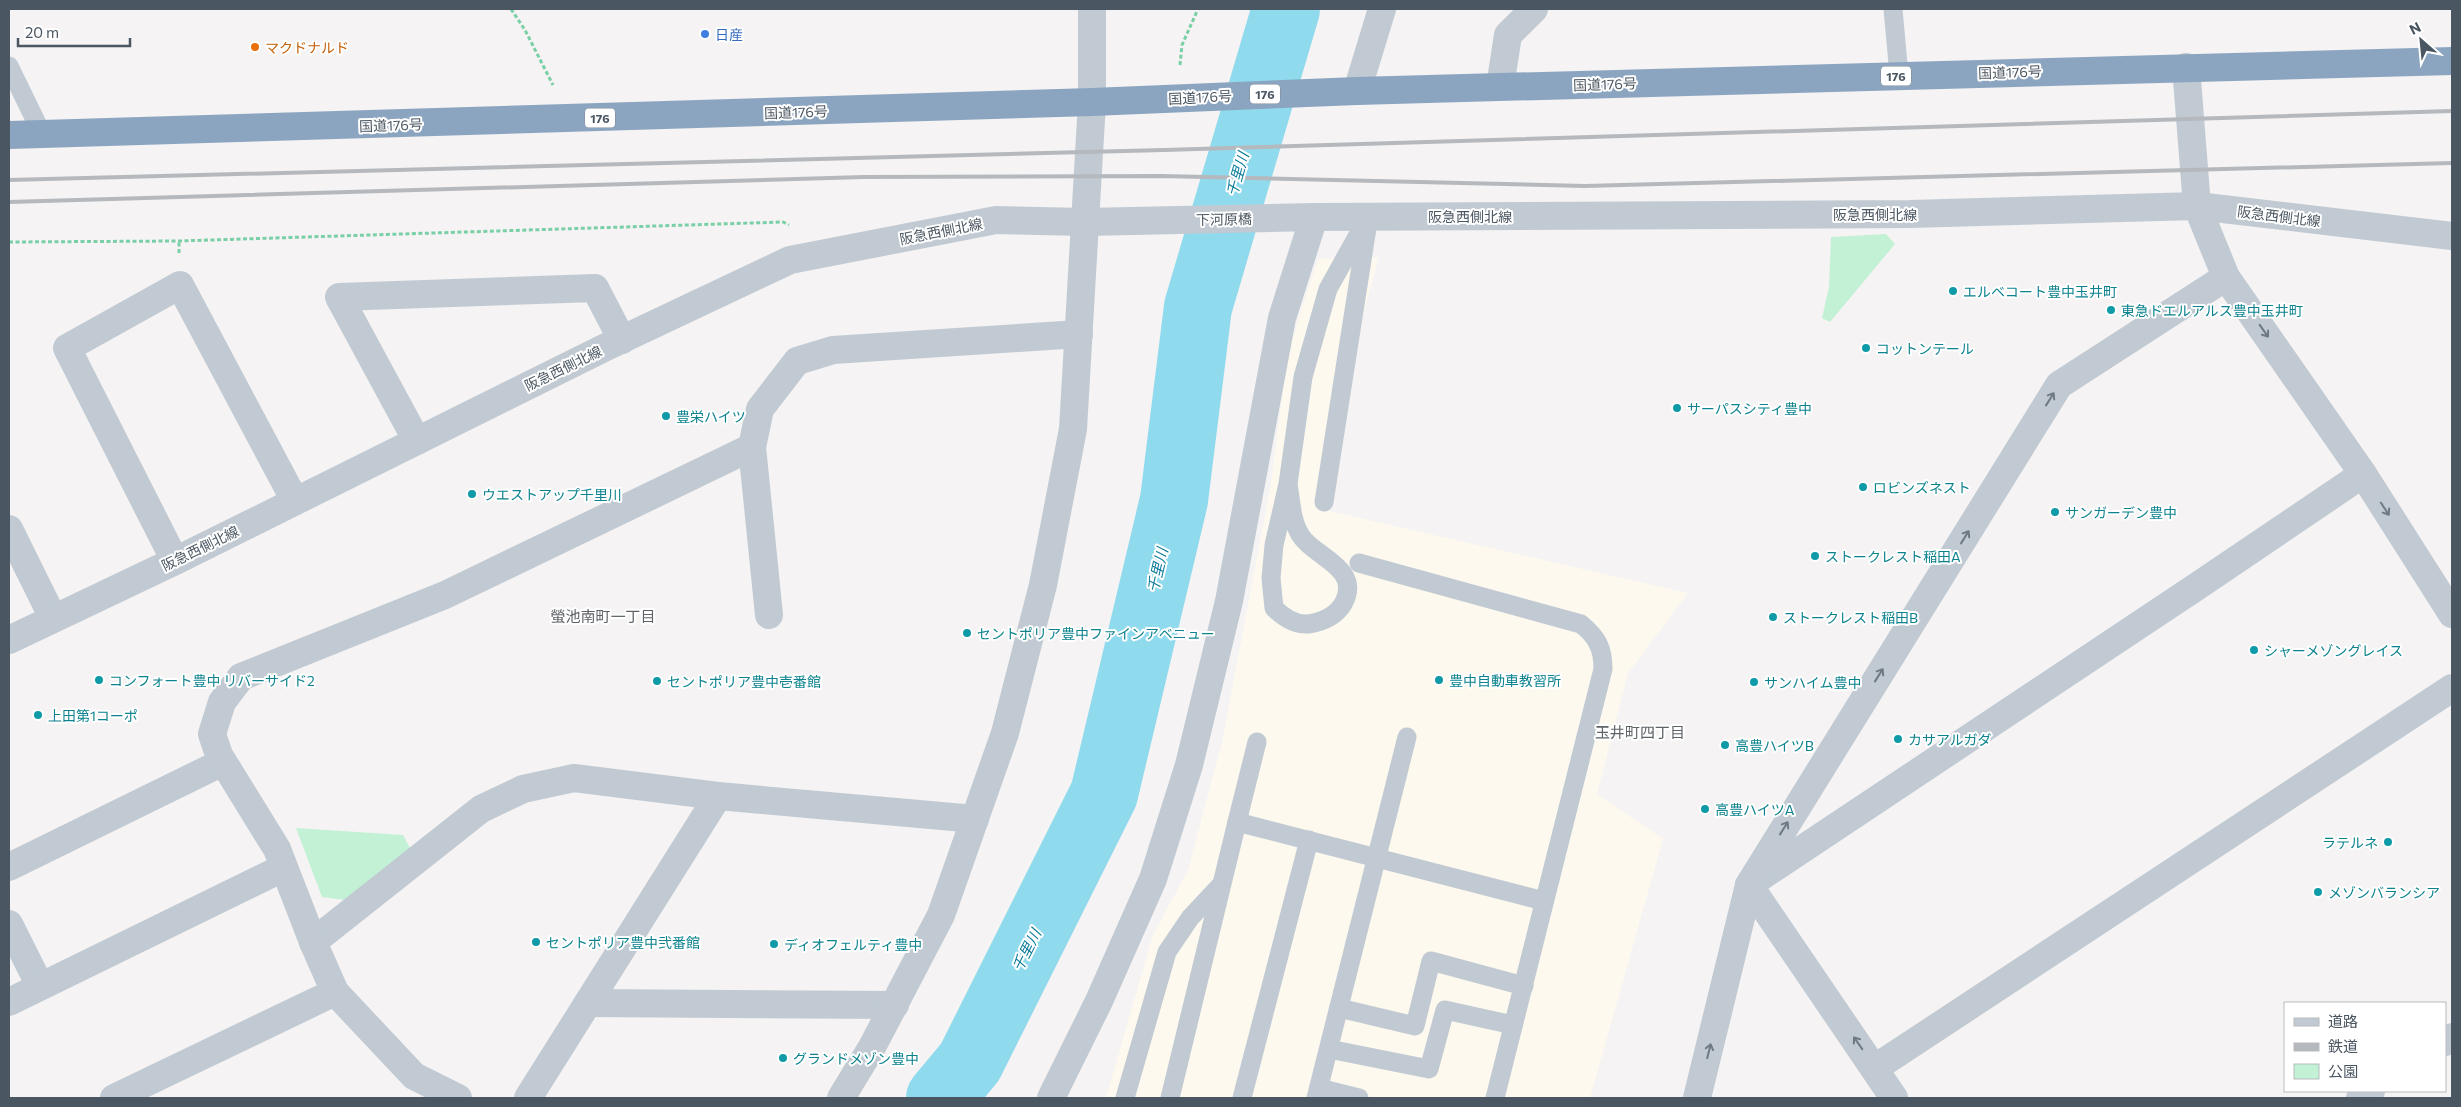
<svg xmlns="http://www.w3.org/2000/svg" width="2461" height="1107" font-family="Commissioner,'Noto Sans JP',sans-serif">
<rect width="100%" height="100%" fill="#f5f3f3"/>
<!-- commercial -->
<path fill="#fdf9ef" d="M1379,257L1354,349L1329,511L1688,593L1628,673L1597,794L1663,839L1590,1098H1106L1153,935L1188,870L1222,742L1270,489L1288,352L1318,259Z"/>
<!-- green -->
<g fill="#c3f1d5">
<path d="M1886,234L1895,244L1830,322L1822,318L1829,287L1831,237Z"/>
<path d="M296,828L403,835L411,850L345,900L322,897Z"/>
</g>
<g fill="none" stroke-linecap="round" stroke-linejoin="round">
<!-- river -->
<path stroke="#90daee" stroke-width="68" d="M940,1098L970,1062L1104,794L1174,500L1198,307L1286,9"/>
<!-- path -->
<g stroke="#7ad0a6" stroke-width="3" stroke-dasharray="4 2.5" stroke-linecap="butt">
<path d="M511,9L525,30L553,85"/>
<path d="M1180,65L1182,45L1198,9"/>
<path d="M9,242L179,241L783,222L789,225"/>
<path d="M179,253V241"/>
</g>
<!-- lane -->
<g stroke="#c1cad2" stroke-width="19">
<path d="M1893,9L1899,75"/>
<path d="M9,66L42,134"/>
<path d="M1288,484C1291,500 1291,521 1301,536C1314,557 1363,568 1343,604C1335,617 1322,622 1308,624C1294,625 1283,617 1274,608L1271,578L1274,545L1288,484L1303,377L1328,289L1368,217"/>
<path d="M1324,502L1367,228"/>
<path d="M1359,563L1581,624C1597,637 1603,648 1603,669L1495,1098"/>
<path d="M1237,822L1257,742"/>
<path d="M1339,1008L1415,1026L1431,961L1524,986"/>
<path d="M1329,1049L1429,1069L1445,1010L1513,1025"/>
<path d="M1319,1088L1359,1098"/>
<path d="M1125,1098L1167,952L1190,918L1219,887"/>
<path d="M1170,1098L1237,822L1544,901"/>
<path d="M1242,1098L1309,840"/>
<path d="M1316,1098L1407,737"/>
</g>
<!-- street -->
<g stroke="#c1cad2" stroke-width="28">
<path d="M2186,67L2197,206L2226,277L2363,474L2452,614"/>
<path d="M1500,87L1508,35L1534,9"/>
<path d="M1357,91L1382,9"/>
<path d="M417,441L339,297L595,288L622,340"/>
<path d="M752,447L769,615"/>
<path d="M9,529L53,618"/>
<path d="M175,561L67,348L180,285L295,501"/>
<path d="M9,640L175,561L608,346L790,260L996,220L1085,222L1314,217L1910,214L2197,206L2452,236"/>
<path d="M9,867L223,762"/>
<path d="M1756,880L2202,583L2363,474"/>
<path d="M1749,885L1894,1098"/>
<path d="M9,924L40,986"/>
<path d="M313,942L481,809L523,789L574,778L718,796L975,819"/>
<path d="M9,1002L283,868"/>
<path d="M588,1003L895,1005"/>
<path d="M2445,1042L2452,1037"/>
<path d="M1875,1068L2452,688"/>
<path d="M114,1098L335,992"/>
<path d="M458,1098L414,1076L335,992L313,942L277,849L219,755L212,734L222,702L241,677L445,595L752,447L760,409L797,361L833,350L1079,334"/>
<path d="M528,1098L718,796"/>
<path d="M841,1098L872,1047L941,915L1005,733L1043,585L1073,429L1092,102V9"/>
<path d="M1051,1098L1099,1001L1153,879L1189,765L1229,601L1282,318L1314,217"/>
<path d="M1697,1098L1749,885L2059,385L2226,277"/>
<path d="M2360,1098L2371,1091"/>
</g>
<!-- highway -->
<path stroke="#8ba5c1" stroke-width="28" d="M9,135L1092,102L1357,91L2452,61"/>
<!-- rail -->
<g stroke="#b5b8bd" stroke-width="4">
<path d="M9,180L1164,150L2452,111"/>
<path d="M9,202L864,177L1161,176L1585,186L2452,163"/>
</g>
</g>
<!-- one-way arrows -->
<defs><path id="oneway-shaft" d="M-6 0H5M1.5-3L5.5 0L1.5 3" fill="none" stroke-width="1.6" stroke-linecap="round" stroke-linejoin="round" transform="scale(1.25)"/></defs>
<g stroke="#6e7983">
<use href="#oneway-shaft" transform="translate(2264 331) rotate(55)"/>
<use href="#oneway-shaft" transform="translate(2050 399) rotate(-58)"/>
<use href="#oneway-shaft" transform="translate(2385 509) rotate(57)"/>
<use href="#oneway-shaft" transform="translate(1965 537) rotate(-58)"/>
<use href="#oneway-shaft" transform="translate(1879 675) rotate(-58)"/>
<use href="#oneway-shaft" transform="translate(1784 828) rotate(-58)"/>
<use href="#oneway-shaft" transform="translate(1858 1043) rotate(-125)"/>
<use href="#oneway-shaft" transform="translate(1709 1051) rotate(-76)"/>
</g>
<!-- markers -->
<circle fill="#3f7fe0" stroke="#fff" stroke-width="2" cx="705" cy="34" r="5"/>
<circle fill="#e8710a" stroke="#fff" stroke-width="2" cx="255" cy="47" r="5"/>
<g fill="#0f9aa8" stroke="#fff" stroke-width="2">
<circle cx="1953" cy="291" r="5"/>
<circle cx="2111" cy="310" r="5"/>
<circle cx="1866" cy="348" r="5"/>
<circle cx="1677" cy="408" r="5"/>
<circle cx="666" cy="416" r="5"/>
<circle cx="1863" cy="487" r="5"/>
<circle cx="472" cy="494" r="5"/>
<circle cx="2055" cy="512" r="5"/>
<circle cx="1815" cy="556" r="5"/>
<circle cx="1773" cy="617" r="5"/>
<circle cx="967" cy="633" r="5"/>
<circle cx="2254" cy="650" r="5"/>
<circle cx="99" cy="680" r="5"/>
<circle cx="1439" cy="680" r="5"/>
<circle cx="657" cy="681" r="5"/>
<circle cx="1754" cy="682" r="5"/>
<circle cx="38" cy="715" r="5"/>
<circle cx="1898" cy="739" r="5"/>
<circle cx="1725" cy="745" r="5"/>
<circle cx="1705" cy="809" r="5"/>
<circle cx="2388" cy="842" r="5"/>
<circle cx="2318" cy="892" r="5"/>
<circle cx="536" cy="942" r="5"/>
<circle cx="774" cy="944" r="5"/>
<circle cx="783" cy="1058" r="5"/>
</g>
<g text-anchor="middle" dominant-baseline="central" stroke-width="4" stroke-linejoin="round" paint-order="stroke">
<!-- shield labels -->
<g fill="#fff" stroke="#808990" stroke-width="1">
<rect x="1881" y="66.5" width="30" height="19" rx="4"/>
<rect x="1250" y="84.5" width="30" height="19" rx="4"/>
<rect x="585" y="108.5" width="30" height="19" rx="4"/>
</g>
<g font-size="12" font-weight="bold" fill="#4a5661">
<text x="1896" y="76">176</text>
<text x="1265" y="94">176</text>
<text x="600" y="118">176</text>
</g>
<!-- shop labels -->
<g font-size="14" fill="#366cbe" stroke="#fff" text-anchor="start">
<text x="715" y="34">日産</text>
</g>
<!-- food labels -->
<g font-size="14" fill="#c56008" stroke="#fff" text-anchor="start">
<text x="265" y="47">マクドナルド</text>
</g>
<!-- street labels -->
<g font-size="14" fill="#4a5661" stroke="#fff">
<text transform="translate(2010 72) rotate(-2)">国道176号</text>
<text transform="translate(1605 84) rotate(-2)">国道176号</text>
<text transform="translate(1200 97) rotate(-3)">国道176号</text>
<text transform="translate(796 112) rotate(-2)">国道176号</text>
<text transform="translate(391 125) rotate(-2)">国道176号</text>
<text x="1875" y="214">阪急西側北線</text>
<text x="1470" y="216">阪急西側北線</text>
<text transform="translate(2279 216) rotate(7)">阪急西側北線</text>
<text transform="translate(1224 219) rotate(-1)">下河原橋</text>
<text transform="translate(941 231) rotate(-11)">阪急西側北線</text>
<text transform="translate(563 368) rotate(-26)">阪急西側北線</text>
<text transform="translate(200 548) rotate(-26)">阪急西側北線</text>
</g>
<!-- culture labels -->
<g font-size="14" fill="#0d838f" stroke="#fff" text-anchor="start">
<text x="1963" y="291">エルベコート豊中玉井町</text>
<text x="2121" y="310">東急ドエルアルス豊中玉井町</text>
<text x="1876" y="348">コットンテール</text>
<text x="1687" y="408">サーパスシティ豊中</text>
<text x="676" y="416">豊栄ハイツ</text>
<text x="1873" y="487">ロビンズネスト</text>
<text x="482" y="494">ウエストアップ千里川</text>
<text x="2065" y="512">サンガーデン豊中</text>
<text x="1825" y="556">ストークレスト稲田A</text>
<text x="1783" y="617">ストークレスト稲田B</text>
<text x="977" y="633">セントポリア豊中ファインアベニュー</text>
<text x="2264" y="650">シャーメゾングレイス</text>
<text x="109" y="680">コンフォート豊中 リバーサイド2</text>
<text x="1449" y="680">豊中自動車教習所</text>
<text x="667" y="681">セントポリア豊中壱番館</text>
<text x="1764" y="682">サンハイム豊中</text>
<text x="48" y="715">上田第1コーポ</text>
<text x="1908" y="739">カサアルガダ</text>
<text x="1735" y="745">高豊ハイツB</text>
<text x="1715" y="809">高豊ハイツA</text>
<text x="2378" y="842" text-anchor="end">ラテルネ</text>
<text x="2328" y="892">メゾンバランシア</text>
<text x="546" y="942">セントポリア豊中弐番館</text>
<text x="784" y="944">ディオフェルティ豊中</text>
<text x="793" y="1058">グランドメゾン豊中</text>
</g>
<!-- water labels -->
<g font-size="15" font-style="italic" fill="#0c7c9b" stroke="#fff">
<text transform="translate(1237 174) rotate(-74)">千里川</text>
<text transform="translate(1157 570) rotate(-77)">千里川</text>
<text transform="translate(1026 950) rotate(-63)">千里川</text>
</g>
<!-- neighbourhood labels -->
<g font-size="15" fill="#5f6368" stroke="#fff">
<text x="603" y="616">螢池南町一丁目</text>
<text x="1640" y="732">玉井町四丁目</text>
</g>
</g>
<!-- border -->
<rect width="2461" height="1107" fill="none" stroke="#4a5661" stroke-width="20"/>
<!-- legend -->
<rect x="2284" y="1002" width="162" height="90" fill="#ffffff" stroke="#b7bbc0"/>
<rect x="2294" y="1018" width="25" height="8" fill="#c1cad2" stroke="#b7bbc0"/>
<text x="2328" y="1027" font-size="15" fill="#4a5661">道路</text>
<rect x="2294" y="1043" width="25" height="8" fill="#b5b8bd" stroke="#b7bbc0"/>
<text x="2328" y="1052" font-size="15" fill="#4a5661">鉄道</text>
<rect x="2294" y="1064" width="25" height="15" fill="#c3f1d5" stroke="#b7bbc0"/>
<text x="2328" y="1077" font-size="15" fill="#4a5661">公園</text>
<!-- north arrow -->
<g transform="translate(2421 40) rotate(333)" stroke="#ffffff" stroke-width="4" paint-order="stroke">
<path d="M0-4L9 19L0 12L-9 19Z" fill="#4a5661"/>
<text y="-8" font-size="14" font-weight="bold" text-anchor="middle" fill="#4a5661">N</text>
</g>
<!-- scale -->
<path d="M18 38v8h112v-8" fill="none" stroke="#4a5661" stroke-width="2.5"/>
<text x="25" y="38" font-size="15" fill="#4a5661" stroke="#ffffff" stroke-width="4" paint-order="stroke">20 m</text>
</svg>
